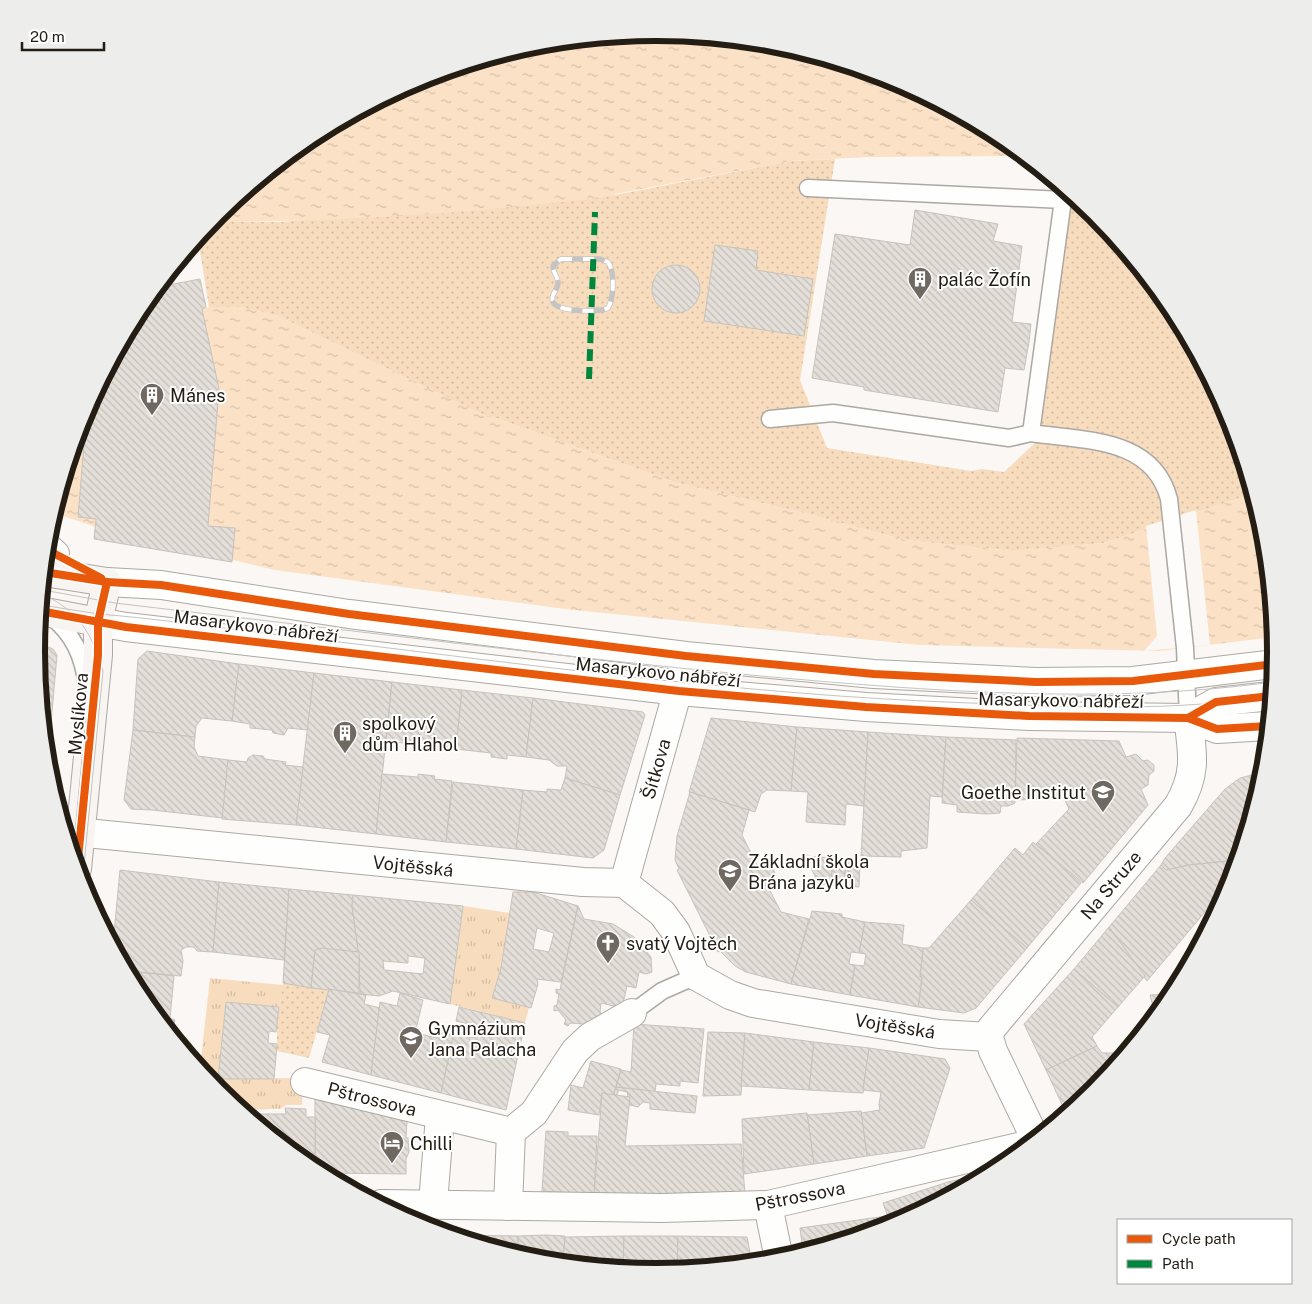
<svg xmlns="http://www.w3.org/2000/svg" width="1312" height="1304" font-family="'Public Sans',sans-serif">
<defs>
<pattern id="grass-tufts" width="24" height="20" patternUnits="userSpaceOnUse" patternTransform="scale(1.25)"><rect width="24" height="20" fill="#f8dcbe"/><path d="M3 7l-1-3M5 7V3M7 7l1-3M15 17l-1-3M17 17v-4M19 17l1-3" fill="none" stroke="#d4bca2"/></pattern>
<pattern id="park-dots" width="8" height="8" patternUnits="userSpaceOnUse" patternTransform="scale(1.25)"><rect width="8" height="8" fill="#f8dcbe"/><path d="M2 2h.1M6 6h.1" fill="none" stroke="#d4bca2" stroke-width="1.8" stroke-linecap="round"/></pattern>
<pattern id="water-ripples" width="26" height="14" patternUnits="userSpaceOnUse" patternTransform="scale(1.25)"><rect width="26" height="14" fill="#fbe1c6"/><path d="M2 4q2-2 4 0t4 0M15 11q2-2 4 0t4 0" fill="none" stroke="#d7c1a9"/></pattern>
<pattern id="building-back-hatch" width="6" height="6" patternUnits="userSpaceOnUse" patternTransform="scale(1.25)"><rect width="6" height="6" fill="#e5dfda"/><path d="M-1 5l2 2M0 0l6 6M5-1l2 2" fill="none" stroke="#c4bfba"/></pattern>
</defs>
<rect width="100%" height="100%" fill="#faf7f4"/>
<!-- grass -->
<g fill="url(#grass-tufts)">
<path d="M463,906L510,913L501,968L492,998L529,1008L525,1023L450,1004Z"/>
<path d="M210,978L283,985L279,1007L226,1002L218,1079L296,1078L303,1081L302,1105H286L280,1109C269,1108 251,1112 240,1108C232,1105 214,1087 214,1079H209L200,1068Z"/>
</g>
<!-- park -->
<g fill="url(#park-dots)">
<path d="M835,159L800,380L827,448L971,471L982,469L1004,472L1036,442L1045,399L1069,194C1135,248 1193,337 1228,414C1239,439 1244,468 1252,494L1104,543L1012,551L905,540L804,513L677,483L493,417L492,419L278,316L241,307H209L198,238L212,221L279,222L615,195L791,161Z"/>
<path d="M283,983L329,989L309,1058L277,1051V1022Z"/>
</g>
<!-- water -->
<g fill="url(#water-ripples)">
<path d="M656,33L777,44L893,80L1000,137L1023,156L869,157L791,161L615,194V196C481,212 347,223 212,221L312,137L419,80L535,44Z"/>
<path d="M209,307H241L278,316L492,419L493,417L677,483L804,513L905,540L1012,551L1104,543L1252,494L1264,531L1274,637L1159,651L920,645L565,609L275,570L99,528L54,513L84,415L133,324Z"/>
</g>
<!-- pier -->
<path fill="#faf7f4" d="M1196,510L1210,645L1144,651L1157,636L1146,526Z"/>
<!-- building -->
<g fill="url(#building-back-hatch)" stroke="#c7c2bc" fill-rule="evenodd">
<path d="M915,210L998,224L993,241L1022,246L1012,322L1031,324L1029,342L1024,370L1005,368L998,412L864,390V387L812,378L835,234L910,245Z"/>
<path d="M715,245L758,251L756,270L813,279L804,336L704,321Z"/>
<circle cx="676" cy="289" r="24"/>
<path d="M200,279L206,307L202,309L219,389L208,526L235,528L232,562L94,539L96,519L78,517L86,421H87L85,411L141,308L158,287Z"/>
<path d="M37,642L53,649L57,655L52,712L42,711Z"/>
<path d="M147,651L239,664L232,721L202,718L196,726L195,737L133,730L138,659Z"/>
<path d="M239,664L314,673L308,730L288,728L284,735L273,733L272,730L250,728V724L232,721Z"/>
<path d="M314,673L392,682L376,834L296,825Z"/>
<path d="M392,682L462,690L456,749L438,747L437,750L422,749V745L386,741Z"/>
<path d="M462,690L533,698L526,757L507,755V759L491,757V753L456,749Z"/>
<path d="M533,698L643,712L645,715L620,795L565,778L567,766H557L549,760L526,757Z"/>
<path d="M42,711L52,712L47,761Z"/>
<path d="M711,718L797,727L791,791L767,790L761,794L755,812L689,792Z"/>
<path d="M797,727L868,732L864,806L846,804L845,825L806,822L808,792L791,791Z"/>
<path d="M133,730L195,737L194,747L198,756L228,760L223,818L152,810L131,809L124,800Z"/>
<path d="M868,732L946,737L942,797L930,796L927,848L901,851V857L861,856Z"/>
<path d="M946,737L1016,740L1015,803L1008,806H1001L1000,813L987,814L957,812V805L942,803Z"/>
<path d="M1017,738L1119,741L1126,757L1136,754L1143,761L1148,760L1154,765V771L1149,775L1148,785L1141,789L1148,805L1083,883L1036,844L1069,809L1064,798L1015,800Z"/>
<path d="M253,755L263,756L265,759L286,762L285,765L303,767L296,825L222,819L228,760L247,762L248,758Z"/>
<path d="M1264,772L1237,860L1189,865L1166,870L1161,865L1165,858L1225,789L1240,778Z"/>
<path d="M382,774L418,777V774L435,776L434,779L452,781L446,842L376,834Z"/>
<path d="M565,778L620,795L604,850L593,858L516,849L523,790L547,792V789L561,790Z"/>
<path d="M453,782L523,790L516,849L446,842Z"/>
<path d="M690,792L749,810L742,835L758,867L763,864L772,867L775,873L772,883L767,885L781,912L809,919L791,984L746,972L735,966L720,951L718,952L677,870L679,869L675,860L677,836Z"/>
<path d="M1033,842L1081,883L1027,948L971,900L1015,848L1023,855Z"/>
<path d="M805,856L833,858L831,885L819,884Z"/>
<path d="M833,858L846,859L844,886L831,885Z"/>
<path d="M846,859L860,860L859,887L844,886Z"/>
<path d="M1237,860L1227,891L1225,888L1147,981L1109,927L1161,865L1166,870L1189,865Z"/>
<path d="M120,870L219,882L213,952L197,951L194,947H186L181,950L183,961L181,976L128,971L113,944Z"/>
<path d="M219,882L289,889L284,960L213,952Z"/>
<path d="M289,889L353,895L352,906L359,952L315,950L311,988L283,983Z"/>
<path d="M513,892H533L578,906L561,982L537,979L538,984L531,1008L492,998L501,968ZM537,928L554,933L549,952L533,949Z"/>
<path d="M353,895L463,906L450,1004L393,991L379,996L360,994L359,957L352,906ZM408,956L425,958L423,974L384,970L383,961L408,963Z"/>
<path d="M971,900L1027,948L976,1008L964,1013L918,1007L922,977H920L923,948H929Z"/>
<path d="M578,906L584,919L613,924L634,937L651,957L652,972L646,974L639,972L636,988L627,986L622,1008L601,1003L600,1012L603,1015L600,1018L598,1017L587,1023L584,1029L583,1024L570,1023L568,1026L564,1024L566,1020L558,1010L554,1011V1006L557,1005L559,994L556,993V989L560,990Z"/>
<path d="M812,911L842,914V917L865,922L859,953L851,952L849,964L855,965L850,995L791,984Z"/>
<path d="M865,922L904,925L902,944L923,948L920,977H922L918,1007L850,995L855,965L864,966L866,954L859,953Z"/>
<path d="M1109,927L1145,976L1118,1007L1074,969Z"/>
<path d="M322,948L359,952V993L311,988L315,950Z"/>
<path d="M1074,969L1118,1007L1092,1037L1097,1046L1046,1070L1024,1024Z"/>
<path d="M128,971L174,976L170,1018L175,1020L172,1034L141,996Z"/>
<path d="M329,989L366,995L364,1004L380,1008L371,1075L322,1062L330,1035L317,1032Z"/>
<path d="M400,993L423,1000L415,1033L437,1038L438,1030L454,1033L441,1093L371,1075L380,1002L397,1006Z"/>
<path d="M1172,994L1156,1015L1155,1014L1150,995Z"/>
<path d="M226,1002L279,1007L276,1032L269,1031L268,1043L277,1044L274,1079H218Z"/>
<path d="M459,1007L525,1023L506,1110L441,1093L454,1033L474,1038L477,1026L456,1021Z"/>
<path d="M634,1024L704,1029L698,1083L680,1081V1086L656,1084L655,1092L616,1087L621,1070L631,1072Z"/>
<path d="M708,1032L745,1033L741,1095L703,1096Z"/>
<path d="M745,1033L814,1042L809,1090L741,1086Z"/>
<path d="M814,1042L869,1048L863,1093L809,1090Z"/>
<path d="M1097,1046L1102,1053H1124L1094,1090L1066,1113L1046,1070Z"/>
<path d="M869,1048L945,1059L950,1068L924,1148L867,1156L861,1113L880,1110L879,1105L881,1092L863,1090Z"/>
<path d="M591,1061L621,1069L613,1096L602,1093L599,1115L568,1110L571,1085L583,1088Z"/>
<path d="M616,1087L697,1096L695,1113L650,1109V1103L643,1102L638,1107L630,1105L627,1092L619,1090L616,1096H613Z"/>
<path d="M602,1093L630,1097L625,1146L741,1144L745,1194L594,1196Z"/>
<path d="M315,1099L407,1121L406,1138H408L409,1152L406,1159V1174L324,1173L315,1169Z"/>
<path d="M285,1108L306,1109V1117H315V1169L260,1125V1114H286Z"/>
<path d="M861,1111L867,1156L814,1164L807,1115Z"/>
<path d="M807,1113L814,1164L744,1174L742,1119Z"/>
<path d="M247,1114H260V1125Z"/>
<path d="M546,1131L568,1132V1136H597L594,1195L542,1191Z"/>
<path d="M987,1173H990L891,1225L883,1203L948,1182Z"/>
<path d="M887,1216L891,1225L803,1252L800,1228Z"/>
<path d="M455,1235L518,1236V1254Z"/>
<path d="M546,1235L565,1236L563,1262L535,1260L518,1254V1236Z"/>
<path d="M624,1236L623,1268L563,1262L565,1237Z"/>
<path d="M624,1236H678L677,1269L656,1271L623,1268Z"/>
<path d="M678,1236L747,1237L752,1262L677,1269Z"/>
</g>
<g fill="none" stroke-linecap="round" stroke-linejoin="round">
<defs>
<g id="lane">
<path d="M808,188L1063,200L1031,433C1084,441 1153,437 1169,499L1185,648L1188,718"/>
<path d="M770,419L833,413L1009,438L1031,433"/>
<path d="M49,615C74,634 83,656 87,686"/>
<path d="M632,1013L662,991L696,976"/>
</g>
<g id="street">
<path d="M47,547L55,554"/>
<path d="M107,582L161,585L349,614L686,656L874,674L1036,682L1133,681L1274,664"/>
<path d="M98,622L126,627L679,691L866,707L1029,716L1188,718L1216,702L1271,696"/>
<path d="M1188,718L1217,729L1268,726"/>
<path d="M66,831L583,882L624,883L662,913L676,932L696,976L730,995L753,1003L939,1034L989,1037"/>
<path d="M624,883L683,672"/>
<path d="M305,1082L511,1132L534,1113L575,1051L590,1037L632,1013"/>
<path d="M1035,1138L993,1051L989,1037L991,1029L1178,806C1197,774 1193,754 1188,718"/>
<path d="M433,1203L440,1116"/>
<path d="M381,1204L662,1208L768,1205L1027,1145"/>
<path d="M768,1205L779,1259"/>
<path d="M508,1206L511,1132"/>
</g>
<g id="secondary">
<path d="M44,572L107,582L98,622V655L77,869"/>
<path d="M40,611L98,622"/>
</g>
</defs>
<!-- lane casing -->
<use href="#lane" stroke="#ada8a3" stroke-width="19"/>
<!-- street casing -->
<use href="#street" stroke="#ada8a3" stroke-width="30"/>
<!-- secondary casing -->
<use href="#secondary" stroke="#ada8a3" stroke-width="30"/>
<!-- lane -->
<use href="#lane" stroke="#fefefd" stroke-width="16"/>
<!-- street -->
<use href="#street" stroke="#fefefd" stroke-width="28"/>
<!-- secondary -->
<use href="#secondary" stroke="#f8f4f1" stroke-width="28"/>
<!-- tram -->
<g stroke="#c5c4c3" stroke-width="1">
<path d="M43,590L115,603L157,608C358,631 559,657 761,676C927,691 1108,705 1273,682"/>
<path d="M43,594C79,612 92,633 103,671L82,885"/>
<path d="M41,605L99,614C160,619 221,628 281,635C510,662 739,695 970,703C1069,707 1173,712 1271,696"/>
<path d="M73,853L85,727L86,678"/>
</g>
<defs>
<path id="rail" d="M561,259H600L608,262C615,272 614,298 608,308C600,313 557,312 553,302C550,295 557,291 558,284C559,278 553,273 553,266Z"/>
</defs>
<!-- rail casing -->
<use href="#rail" stroke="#c5c4c3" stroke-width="5.5"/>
<!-- rail -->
<use href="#rail" stroke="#fff" stroke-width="4" stroke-dasharray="11" stroke-linecap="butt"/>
<!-- quiet -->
<path stroke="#00873e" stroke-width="6" stroke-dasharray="12 6" stroke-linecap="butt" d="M589,379L595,212"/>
<defs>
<g id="cycleway">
<path d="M47,547L55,554L101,578"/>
<path d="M44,572L107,582L161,585L349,614L686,656L874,674L1036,682L1133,681L1274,664"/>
<path d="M40,611L126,627L679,691L866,707L1029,716L1188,718L1216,702L1271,696"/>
<path d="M1188,718L1217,729L1268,726"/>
<path d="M77,869L98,655V622L107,582"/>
</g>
</defs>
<!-- cycleway casing -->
<use href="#cycleway" stroke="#fff" stroke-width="11"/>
<!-- cycleway -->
<use href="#cycleway" stroke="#e8590c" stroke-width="8"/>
</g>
<!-- icons -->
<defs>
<symbol id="building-pin" viewBox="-11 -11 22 30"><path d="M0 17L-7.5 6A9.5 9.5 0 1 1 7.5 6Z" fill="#6f6962" stroke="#fff"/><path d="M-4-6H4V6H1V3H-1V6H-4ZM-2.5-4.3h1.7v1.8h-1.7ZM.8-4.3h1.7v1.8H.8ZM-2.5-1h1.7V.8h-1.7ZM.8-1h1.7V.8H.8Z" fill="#fff"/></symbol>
<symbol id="school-pin" viewBox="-11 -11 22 30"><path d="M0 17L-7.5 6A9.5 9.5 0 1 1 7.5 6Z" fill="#6f6962" stroke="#fff"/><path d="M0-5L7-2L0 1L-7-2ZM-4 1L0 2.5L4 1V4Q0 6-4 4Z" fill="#fff"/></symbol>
<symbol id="church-pin" viewBox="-11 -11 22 30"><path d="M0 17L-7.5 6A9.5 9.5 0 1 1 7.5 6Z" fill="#6f6962" stroke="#fff"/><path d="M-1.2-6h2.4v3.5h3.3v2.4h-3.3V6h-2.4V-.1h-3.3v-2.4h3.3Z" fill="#fff"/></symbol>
<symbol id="hotel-pin" viewBox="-11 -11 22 30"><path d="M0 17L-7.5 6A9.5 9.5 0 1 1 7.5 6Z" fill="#6f6962" stroke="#fff"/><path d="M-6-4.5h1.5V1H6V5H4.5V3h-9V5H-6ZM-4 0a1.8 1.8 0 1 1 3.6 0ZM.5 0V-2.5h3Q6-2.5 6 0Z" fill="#fff"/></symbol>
</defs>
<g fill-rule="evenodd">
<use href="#building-pin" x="906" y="265" width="28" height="38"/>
<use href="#building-pin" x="138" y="381" width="28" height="38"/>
<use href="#building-pin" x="331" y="719" width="28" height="38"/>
<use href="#school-pin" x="1089" y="778" width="28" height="38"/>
<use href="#school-pin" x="716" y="857" width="28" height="38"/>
<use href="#church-pin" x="594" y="929" width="28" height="38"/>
<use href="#school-pin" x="397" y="1024" width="28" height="38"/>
<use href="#hotel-pin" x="378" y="1129" width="28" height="38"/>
</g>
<g text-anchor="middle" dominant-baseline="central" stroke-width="4" stroke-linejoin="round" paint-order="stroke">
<!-- poi labels -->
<g font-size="18" fill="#241d14" stroke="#fff" text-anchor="start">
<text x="938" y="279">palác Žofín</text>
<text x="170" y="395">Mánes</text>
<text x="362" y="723">spolkový<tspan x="362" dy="21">dům Hlahol</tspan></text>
<text x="1086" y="792" text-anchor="end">Goethe Institut</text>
<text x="748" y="861">Základní škola<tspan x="748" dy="21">Brána jazyků</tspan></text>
<text x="626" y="943">svatý Vojtěch</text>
<text x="428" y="1028">Gymnázium<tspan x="428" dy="21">Jana Palacha</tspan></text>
<text x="410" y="1143">Chilli</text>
</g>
<!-- street labels -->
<g font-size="18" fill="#241d14" stroke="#fff">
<text transform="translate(256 626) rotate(7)">Masarykovo nábřeží</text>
<text transform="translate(658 672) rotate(6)">Masarykovo nábřeží</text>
<text transform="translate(1061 700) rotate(1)">Masarykovo nábřeží</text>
<text transform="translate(78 714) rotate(-85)">Myslíkova</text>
<text transform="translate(656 769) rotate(-74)">Šítkova</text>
<text transform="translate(413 866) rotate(6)">Vojtěšská</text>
<text transform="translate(1111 885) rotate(-50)">Na Struze</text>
<text transform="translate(895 1026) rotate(9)">Vojtěšská</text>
<text transform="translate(372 1099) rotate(14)">Pštrossova</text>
<text transform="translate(800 1196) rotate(-11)">Pštrossova</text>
</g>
</g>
<!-- crop -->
<path d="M0 0H1312V1304H0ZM45 652a611 611 0 1 1 1222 0a611 611 0 1 1-1222 0Z" fill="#ededec" fill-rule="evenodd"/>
<path fill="none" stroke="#241d14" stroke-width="6" d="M45 652a611 611 0 1 1 1222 0a611 611 0 1 1-1222 0Z"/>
<!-- legend -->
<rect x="1117" y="1219" width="175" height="65" fill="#ffffff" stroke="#a7a5a1"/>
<rect x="1127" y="1235" width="25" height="8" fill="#e8590c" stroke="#a7a5a1"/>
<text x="1162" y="1244" font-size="15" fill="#241d14">Cycle path</text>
<rect x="1127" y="1260" width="25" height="8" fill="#00873e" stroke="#a7a5a1"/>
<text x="1162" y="1269" font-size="15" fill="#241d14">Path</text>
<!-- scale -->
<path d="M22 42v8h82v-8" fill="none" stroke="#241d14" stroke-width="2.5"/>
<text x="30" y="42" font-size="15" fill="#241d14" stroke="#ffffff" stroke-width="4" paint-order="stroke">20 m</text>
</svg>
